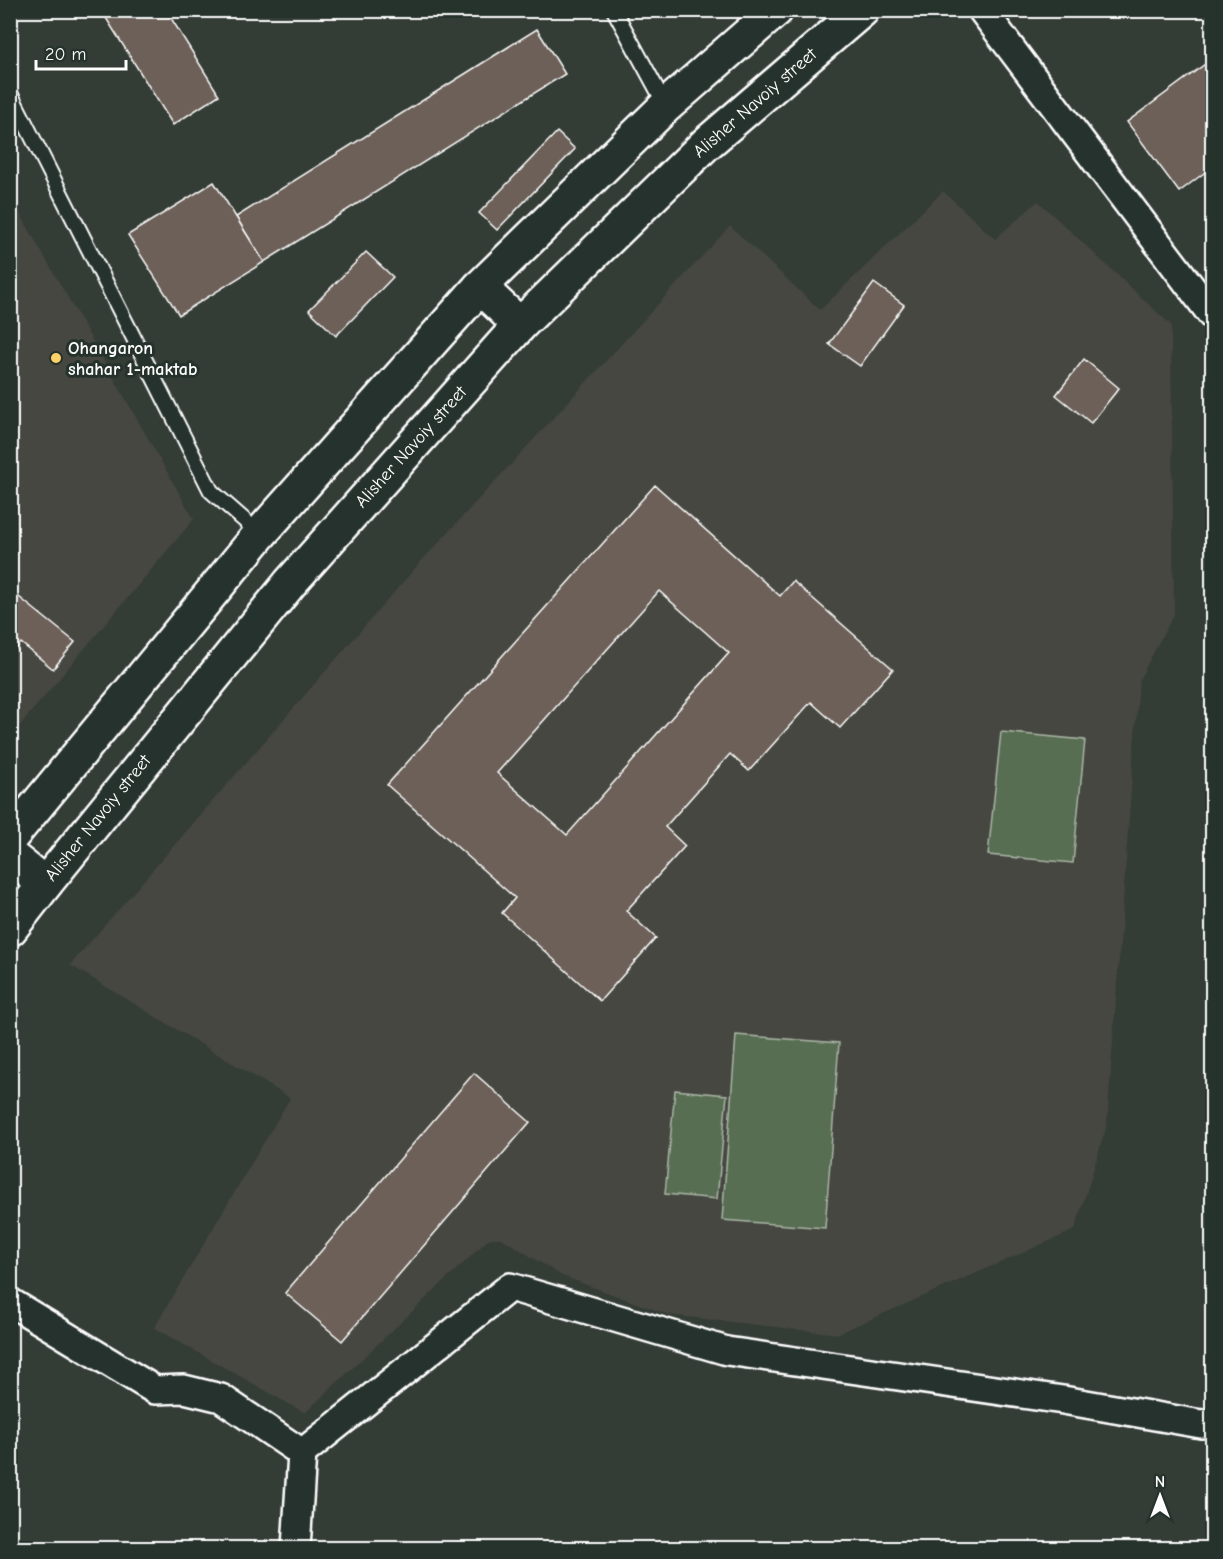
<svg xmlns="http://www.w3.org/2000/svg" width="1223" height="1559" font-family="'Comic Neue',sans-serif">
<rect width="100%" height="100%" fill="#343c36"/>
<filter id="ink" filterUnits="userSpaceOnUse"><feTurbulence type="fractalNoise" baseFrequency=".0167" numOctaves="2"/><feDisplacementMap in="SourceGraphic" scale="12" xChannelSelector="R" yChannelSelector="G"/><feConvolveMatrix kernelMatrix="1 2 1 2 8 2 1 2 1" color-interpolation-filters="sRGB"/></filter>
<g filter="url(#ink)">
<!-- built -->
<g fill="#454740">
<path d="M943,191L995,239L1038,201L1171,325L1174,614L1139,680L1107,1125L1075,1230L837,1334L669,1315L562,1276L501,1238H490L305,1413L154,1328L290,1098L70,965L416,567L730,226L820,310Z"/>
<path d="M10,196L194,519L11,736H10Z"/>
</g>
<!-- green -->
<g fill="#586e52" stroke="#acb6a8" stroke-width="1.5">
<path d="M1001,732L1085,740L1073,863L988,855Z"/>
<path d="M736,1035L839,1043L825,1228L722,1220Z"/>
<path d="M675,1090L727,1095L717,1199L665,1194Z"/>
</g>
<!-- building -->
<g fill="#6c6058" stroke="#fff" stroke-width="1.5" fill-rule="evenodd">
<path d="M101,10H166L219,95L173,125Z"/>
<path d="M537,29L565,74L264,262L236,217Z"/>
<path d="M1212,59V167L1179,192L1127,122Z"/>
<path d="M557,132L575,149L497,230L479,213Z"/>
<path d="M214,182L264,262L179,315L128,235Z"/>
<path d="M366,252L393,277L336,336L309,310Z"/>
<path d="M874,283L904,305L860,366L829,344Z"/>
<path d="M1084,359L1119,388L1091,423L1056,395Z"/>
<path d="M655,485L780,596L793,581L893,669L840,728L811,702L749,771L730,754L665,827L685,846L626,911L656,938L600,1001L502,913L515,898L387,785ZM659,591L729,653L567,835L497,773Z"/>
<path d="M14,593L75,642L53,669L21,643L10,655V597Z"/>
<path d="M474,1073L530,1122L342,1341L285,1293Z"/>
</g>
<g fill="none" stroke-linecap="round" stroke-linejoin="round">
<defs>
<g id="lane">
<path d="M614,10L666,106"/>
<path d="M10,93L211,491L260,534"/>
</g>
<g id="street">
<path d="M982,10L1212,315"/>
<path d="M10,1302L155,1390L184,1389L221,1398L302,1453"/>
<path d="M296,1548L302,1453L510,1287L727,1351L1063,1400L1201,1424L1212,1423"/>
</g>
<g id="secondary">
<path d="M480,287L520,325"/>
<path d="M10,838L260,534L480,287L666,106L776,10"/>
<path d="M10,856L45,884"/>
<path d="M10,929L45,884L290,583L520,325L706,144L862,10"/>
</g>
</defs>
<!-- lane casing -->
<use href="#lane" stroke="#fff" stroke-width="18"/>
<!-- street casing -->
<use href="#street" stroke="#fff" stroke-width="32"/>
<!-- secondary casing -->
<use href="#secondary" stroke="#fff" stroke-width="38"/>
<!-- lane -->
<use href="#lane" stroke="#26332d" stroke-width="14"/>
<!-- street -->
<use href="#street" stroke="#26332d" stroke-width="27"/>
<!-- secondary -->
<use href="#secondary" stroke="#26332d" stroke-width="33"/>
</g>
</g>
<!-- markers -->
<circle fill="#ffd166" stroke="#26332d" stroke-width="2" cx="56" cy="358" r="6"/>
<g text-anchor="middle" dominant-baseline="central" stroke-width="6" stroke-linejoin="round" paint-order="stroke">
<!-- street labels -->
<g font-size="18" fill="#fff" stroke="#26332d">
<text transform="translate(755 103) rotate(-41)">Alisher Navoiy street</text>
<text transform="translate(411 447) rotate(-48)">Alisher Navoiy street</text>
<text transform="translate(98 818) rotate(-51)">Alisher Navoiy street</text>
</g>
<!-- poi labels -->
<g font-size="18" font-weight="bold" fill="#fff" stroke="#26332d" text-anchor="start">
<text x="68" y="348">Ohangaron<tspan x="68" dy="21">shahar 1-maktab</tspan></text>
</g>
</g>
<!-- margin -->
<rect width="1223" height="1559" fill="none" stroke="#26332d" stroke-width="36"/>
<rect x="18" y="18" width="1187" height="1523" fill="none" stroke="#fff" stroke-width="2" filter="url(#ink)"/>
<!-- north arrow -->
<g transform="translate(1160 1496)" stroke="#26332d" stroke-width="4.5" paint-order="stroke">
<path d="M0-4.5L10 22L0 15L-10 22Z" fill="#ffffff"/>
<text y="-9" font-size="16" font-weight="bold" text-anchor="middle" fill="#ffffff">N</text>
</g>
<!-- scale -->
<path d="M36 60v9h90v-9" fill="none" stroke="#ffffff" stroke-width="3"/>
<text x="45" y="60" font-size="18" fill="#ffffff" stroke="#26332d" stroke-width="4.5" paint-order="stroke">20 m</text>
</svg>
